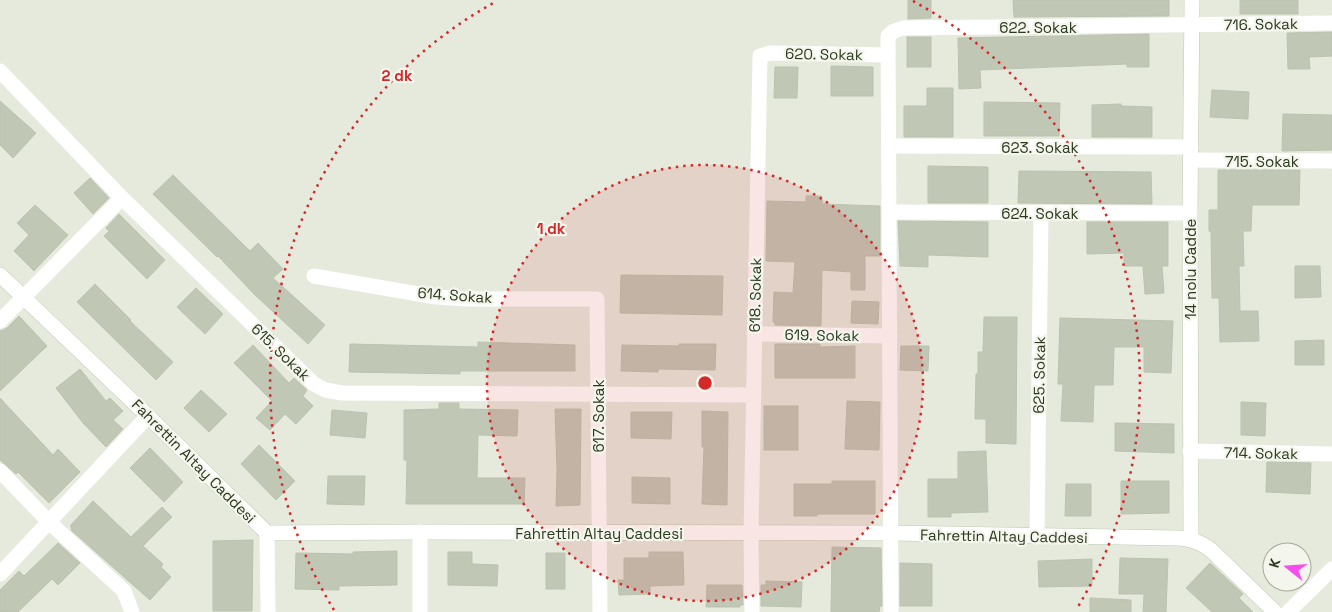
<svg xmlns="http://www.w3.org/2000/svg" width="1332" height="612" font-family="'Space Grotesk',sans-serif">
<rect width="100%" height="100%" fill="#e5eadd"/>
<!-- building -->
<g fill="#c0c7b5" stroke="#bbc3af">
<path d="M908,0H931V18L908,19Z"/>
<path d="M1013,0H1169V16L1014,17Z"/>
<rect x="1240" y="0" width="58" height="14"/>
<path d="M1332,32V56L1309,57L1310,69H1288L1287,33Z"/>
<path d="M1149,34V67H1127V64L980,70L981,88L959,89L958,38Z"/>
<rect x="907" y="37" width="24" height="30"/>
<path d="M831,66L873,67V96H831Z"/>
<path d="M775,67H798L797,98H774Z"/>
<path d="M927,88H953V137H904V106H927Z"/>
<path d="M1212,90L1249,92L1248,119L1210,117Z"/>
<path d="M0,101L36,133L13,158L0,145Z"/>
<path d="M984,102L1060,103L1059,136H984Z"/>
<path d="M1121,104V106L1152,107V137H1092V105Z"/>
<path d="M1283,114L1332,115V150L1282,151Z"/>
<path d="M928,166L988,167V203H928Z"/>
<path d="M1218,170H1300L1299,205H1252L1251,231H1243L1244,266H1239L1240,311H1258L1259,341L1220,342L1219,298H1212L1211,232L1209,231V210H1218Z"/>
<path d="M1019,171L1151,172L1152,204L1018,203Z"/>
<path d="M173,175L250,251L258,243L283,269L273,278L325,325L308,344L255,295L218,256L217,257L153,194Z"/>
<path d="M90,178L109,198L93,214L74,193Z"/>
<path d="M806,196H822V204L880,206V256H865V290H851V272L822,270L821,326L775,325V322H773L774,292L793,293L795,262L766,261L767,201L806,202Z"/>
<path d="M35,205L68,235L34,271L14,251L29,235L17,223Z"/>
<path d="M119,214L165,260L147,279L104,236L109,231L106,228Z"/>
<path d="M898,221L988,222V257L928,255V267L900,266Z"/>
<path d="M1087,222H1168V266H1162L1164,293L1145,294L1143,266H1124V253L1087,254Z"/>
<path d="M1295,266H1320L1321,297L1295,298Z"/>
<path d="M621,275L723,276L722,315L620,313Z"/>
<path d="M95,284L131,320L130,321L173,362L156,380L77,302Z"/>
<path d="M196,288L223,314L205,334L177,307Z"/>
<path d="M852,301L879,302L878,324L851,323Z"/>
<path d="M19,316L47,346L0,391V331L7,328Z"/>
<path d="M984,317H1017L1016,444L986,443V419H975L976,374H978V352H983Z"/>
<path d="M1060,318L1173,321L1171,373L1144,372V347H1114L1113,385H1094L1093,422L1061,421L1063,384H1058Z"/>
<path d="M1324,340V365H1295V341Z"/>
<path d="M478,342L575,345V371H460V374L349,372L350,344L478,347Z"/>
<path d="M679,344H716L715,370L658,369V372L621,371L622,345L679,346Z"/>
<path d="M775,344H820V347L855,346V378H775Z"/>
<path d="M253,345L289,383L294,378L307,390L303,396L313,406L296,424L285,414L270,430L256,418L272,401L234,363Z"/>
<path d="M901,346H929L928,371L900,370Z"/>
<path d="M80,369L106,401L110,398L123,411L113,420L123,429L106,447L83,423L56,388Z"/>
<path d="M201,390L227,414L209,432L184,408Z"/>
<path d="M0,398L53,455L58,449L80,472L49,503L18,472L16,474L0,460Z"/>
<path d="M847,401L880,402L879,450L845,449Z"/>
<path d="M1241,402L1266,403L1265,436L1241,435Z"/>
<path d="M439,403H459V409L518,410L517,436L478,435L477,478H525L524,504H406L407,460H404V410L439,409Z"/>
<rect x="764" y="406" width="34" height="44"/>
<path d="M555,409H581L580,505L556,506L557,470Z"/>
<path d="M332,410L367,413L365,438L330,435Z"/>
<path d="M702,411L728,412L727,505L702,504L704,447H702Z"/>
<path d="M631,412H672L671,439L631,438Z"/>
<path d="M1115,423L1174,424V453L1115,451Z"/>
<path d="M259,445L295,481L276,500L241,464Z"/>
<path d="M150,448L183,482L164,502L130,468Z"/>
<path d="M986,451L988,512L951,513V517H928V479H958V452Z"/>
<path d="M1267,462L1311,463L1310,494L1266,492Z"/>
<path d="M328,476H365L364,505L327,504Z"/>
<path d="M632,477L670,478V504L632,503Z"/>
<path d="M832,481H875V514H817V516H794V484H832Z"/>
<path d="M1121,481H1169V513L1121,514Z"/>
<path d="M1066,484H1091V516H1065Z"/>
<path d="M93,501L131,537L162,507L172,517L143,546L163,564L161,567L171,577L150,600L71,530L72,528L70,526Z"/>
<path d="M253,540L252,611H213V541Z"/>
<path d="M58,543L80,563L58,585L52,579L18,612H0V590L19,571L24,576Z"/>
<path d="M832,547L881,548L882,606H880L879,612H831Z"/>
<path d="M397,551V585L339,586V590L295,589L296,553L353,554V552Z"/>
<path d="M448,552H472V564L498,565L497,586L448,585Z"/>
<path d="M649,552H683L684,585L650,586V594L619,595L618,580H624V558H649Z"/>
<rect x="546" y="553" width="19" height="36"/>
<path d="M1120,558L1168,559L1166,612H1143L1144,594H1119Z"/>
<path d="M1092,559V586L1039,587L1038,561Z"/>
<path d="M900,563L932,564V606H900Z"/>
<path d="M1210,563L1243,594L1239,598L1253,612H1212L1186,588Z"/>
<path d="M766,581L802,582L801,607L761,606V585H766Z"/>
<path d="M707,585H742L743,605H740V607H706Z"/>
<path d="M1090,598L1131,600V612H1090Z"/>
</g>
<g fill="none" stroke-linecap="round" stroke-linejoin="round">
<defs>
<g id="secondary">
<path d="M0,275L148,416L267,533L420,532L891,533L1178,538C1192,539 1200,542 1211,550L1275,612"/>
<path d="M1191,539L1190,213L1192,0"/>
</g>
</defs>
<!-- secondary casing -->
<use href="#secondary" stroke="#becab0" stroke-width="16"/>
<!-- street -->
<g stroke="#fff" stroke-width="15">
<path d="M0,71L122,198L314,384L325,390L342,393L753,395"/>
<path d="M889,146L1191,147"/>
<path d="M1191,160L1332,161"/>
<path d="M889,212L1190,213"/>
<path d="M314,276L436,297L466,299H597L600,612"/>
<path d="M0,321L122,198"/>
<path d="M754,334L890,336"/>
<path d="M1190,451L1332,454"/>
<path d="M0,471L49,522L124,591L132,612"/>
<path d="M267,533L268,612"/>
<path d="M1037,537L1041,213"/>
<path d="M0,574L148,416"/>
<path d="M420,612V532"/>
<path d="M752,612L751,534L760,56L770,53L888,55"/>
<path d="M891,612L888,36L894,31L903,28L1332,23"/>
<path d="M1288,612L1332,569"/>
</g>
<!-- secondary -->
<use href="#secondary" stroke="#fff" stroke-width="15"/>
</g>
<!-- distance rings -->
<circle cx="705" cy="383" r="218" fill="#d62828" fill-opacity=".12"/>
<g fill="none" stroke="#d62828" stroke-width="2.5" stroke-dasharray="2.5 5">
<circle cx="705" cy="383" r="218"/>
<path d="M334 610A435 435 0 0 1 497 1M913 1A435 435 0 0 1 1076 610"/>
</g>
<g text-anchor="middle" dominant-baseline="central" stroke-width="4.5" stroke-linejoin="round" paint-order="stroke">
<!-- street labels -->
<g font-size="15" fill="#2b391e" stroke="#f4f6ed">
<text transform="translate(1261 24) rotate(-1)">716. Sokak</text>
<text x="1038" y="27">622. Sokak</text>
<text transform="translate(824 54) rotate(1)">620. Sokak</text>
<text x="1040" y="147">623. Sokak</text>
<text x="1262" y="161">715. Sokak</text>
<text x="1040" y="213">624. Sokak</text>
<text transform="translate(1190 269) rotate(-90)">14 nolu Cadde</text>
<text transform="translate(455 295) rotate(4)">614. Sokak</text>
<text transform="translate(755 295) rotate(-89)">618. Sokak</text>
<text transform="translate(822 335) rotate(1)">619. Sokak</text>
<text transform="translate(281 352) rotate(44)">615. Sokak</text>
<text transform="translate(1039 375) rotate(-89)">625. Sokak</text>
<text transform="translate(598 416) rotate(-90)">617. Sokak</text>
<text transform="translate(1261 453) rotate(1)">714. Sokak</text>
<text transform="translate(194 461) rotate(45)">Fahrettin Altay Caddesi</text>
<text x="599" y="533">Fahrettin Altay Caddesi</text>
<text transform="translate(1004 536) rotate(1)">Fahrettin Altay Caddesi</text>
</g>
</g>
<circle cx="705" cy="383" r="8" fill="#d62828" stroke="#f4f6ed" stroke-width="2.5"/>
<g font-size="15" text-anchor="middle" font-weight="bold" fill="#d62828" stroke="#f4f6ed" stroke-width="4.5" stroke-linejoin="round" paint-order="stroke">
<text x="397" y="81">2 dk</text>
<text x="551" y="234">1 dk</text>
</g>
<!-- north arrow -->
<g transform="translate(1287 567) rotate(287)"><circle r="24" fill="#f4f6ed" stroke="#a4aa9a"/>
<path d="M0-4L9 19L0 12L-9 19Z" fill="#f84dee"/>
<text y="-8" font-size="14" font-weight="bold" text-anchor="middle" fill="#2b391e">K</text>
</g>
</svg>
